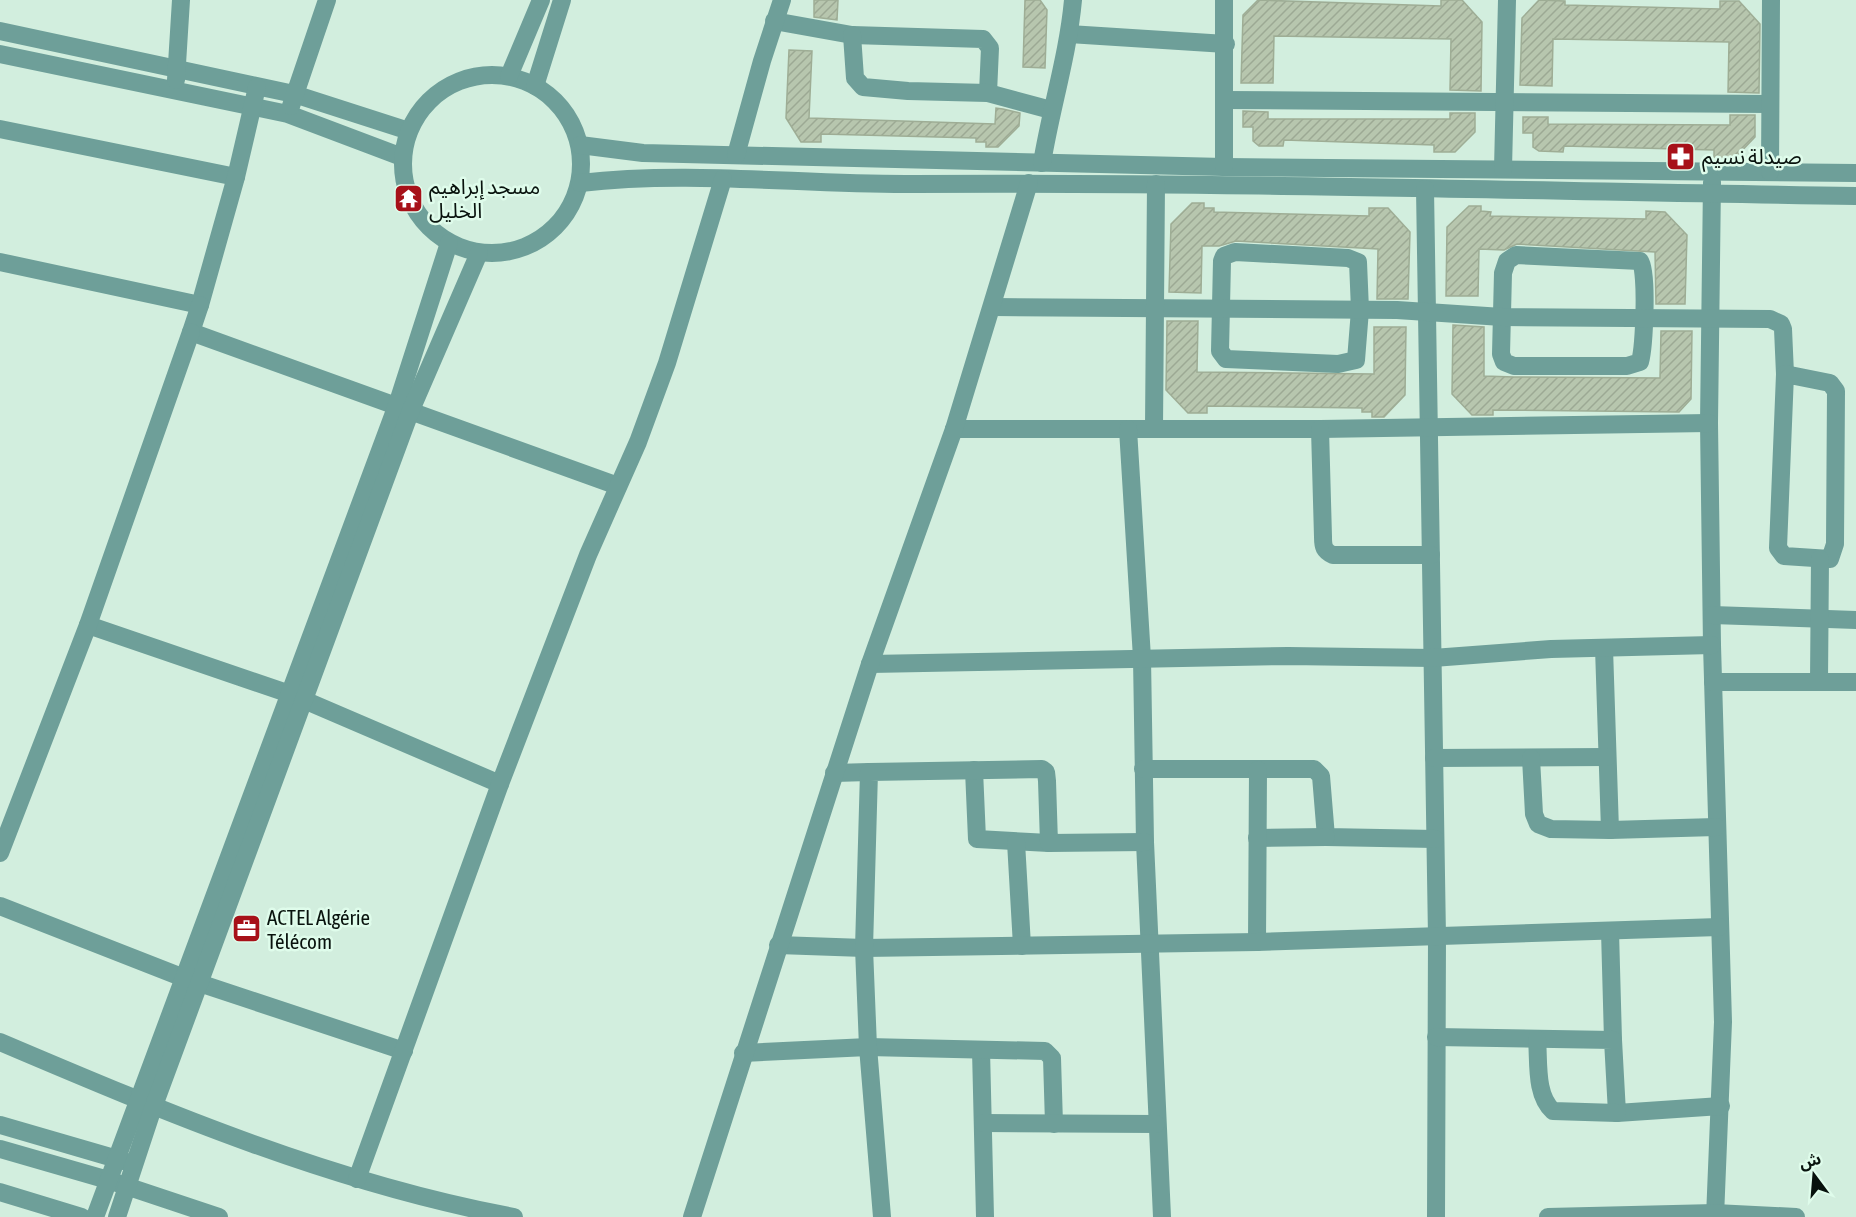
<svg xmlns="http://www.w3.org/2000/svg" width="1856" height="1217" font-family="'Asap Condensed','Noto Sans Arabic',sans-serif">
<defs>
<pattern id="building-hatch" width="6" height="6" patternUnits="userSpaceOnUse" patternTransform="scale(1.5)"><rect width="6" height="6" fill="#b7c6ae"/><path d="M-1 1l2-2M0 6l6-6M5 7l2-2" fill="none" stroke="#9ca994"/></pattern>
</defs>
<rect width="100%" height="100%" fill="#d2eede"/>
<!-- building -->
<g fill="url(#building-hatch)" stroke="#9ead95" stroke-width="1.5">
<path d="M814,0H838L837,20L814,17Z"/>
<path d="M1025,0H1040L1047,10L1045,68L1023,67Z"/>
<path d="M1258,0L1441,6V0H1462L1482,22L1481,91L1450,90L1451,39L1274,36L1273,83H1241L1243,15Z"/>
<path d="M1539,0L1565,1V5L1720,9V1H1739L1760,24L1759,93L1728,92L1729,42L1553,39L1552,86L1520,85L1522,18Z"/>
<path d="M789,50L812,51L809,118L995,124L996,108L1003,109L1020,113L1019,126L998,147H986V142H976V138L821,134V142H801L786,118Z"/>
<path d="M1243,111L1268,112V119H1450V113H1475V132L1455,152H1434V145L1284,140L1283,146H1259L1253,141V127H1243Z"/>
<path d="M1730,115H1755V137L1735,158L1714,157V150L1564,146L1563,152L1539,151L1533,147V133H1523V117H1548V124L1730,125Z"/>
<path d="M1192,203H1204V208H1214V212L1369,216V208H1388L1410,232L1408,299H1377L1378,249L1236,241L1219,246H1202L1201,293L1169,292L1171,224Z"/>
<path d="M1469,206H1481V211L1491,212L1490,216L1646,219V211L1665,212L1687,235L1685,304H1656L1655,252L1517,244L1504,250L1479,249L1478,296H1446L1447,227Z"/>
<path d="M1167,321H1198L1197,372L1374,374V327H1406L1405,395L1384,417H1372V412H1362V408L1207,406V413H1188L1166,390Z"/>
<path d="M1453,325L1484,327V376L1514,377L1660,378L1661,331H1692L1691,399L1679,412L1493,410V415H1472L1452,394Z"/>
</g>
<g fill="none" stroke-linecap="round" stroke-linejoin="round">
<!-- minor -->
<g stroke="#6e9f99" stroke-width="18">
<path d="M774,21L852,35L983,39L990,48L988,93"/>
<path d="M0,31L294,94L409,131"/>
<path d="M1069,34L1226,44"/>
<path d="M852,35L855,78L863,87L908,91L988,93L1051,110"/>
<path d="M0,54L288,114L402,157"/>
<circle cx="492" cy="164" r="89"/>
<path d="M509,76L541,0"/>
<path d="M176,80L181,0"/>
<path d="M535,86L562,0"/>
<path d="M1225,100L1770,104"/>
<path d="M291,106L327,0"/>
<path d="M0,129L236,177"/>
<path d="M580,145L643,153L1224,167L1856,173"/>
<path d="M736,155L762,61L782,0"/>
<path d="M1042,163C1051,108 1068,55 1073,0"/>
<path d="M1224,167V0"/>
<path d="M1503,169L1507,0"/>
<path d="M1770,172L1771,0"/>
<path d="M1712,182L1709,423L1712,645L1723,1022L1715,1217"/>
<path d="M580,183C690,170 802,185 913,184C1227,182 1542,191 1856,196"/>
<path d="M1425,189L1437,937L1436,1217"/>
<path d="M1235,252L1348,258L1358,262L1360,310L1356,360L1338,364L1226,359L1220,351L1222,261L1224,256Z"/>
<path d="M1516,255L1640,261C1648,272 1644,347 1640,362L1627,366H1514L1504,362L1501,354L1503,273L1507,261Z"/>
<path d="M0,262L200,305L236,177L257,87"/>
<path d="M200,305L191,332L618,486"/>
<path d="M993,307L1397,310L1502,317L1770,319L1781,324L1783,329L1785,374"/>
<path d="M1785,374L1830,383L1836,391L1835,544L1830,559L1784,556L1778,548Z"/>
<path d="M1154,428L1156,184"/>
<path d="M954,429H1320L1709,423"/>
<path d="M1128,429L1142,658L1145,842L1162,1217"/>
<path d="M1320,429L1323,537C1323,547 1324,551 1333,555H1431"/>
<path d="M1712,615L1856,620"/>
<path d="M88,625L290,694L500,784"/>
<path d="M1604,648L1610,830L1716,827"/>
<path d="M870,664L1288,656L1433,658L1551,649L1712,645"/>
<path d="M1819,681L1820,559"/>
<path d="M1713,682H1856"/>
<path d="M1434,758L1607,757"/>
<path d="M1531,758L1534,814L1538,824L1551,829L1610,830"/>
<path d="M1143,769H1314L1321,776L1326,837L1435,839"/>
<path d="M974,770L977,839L1049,843"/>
<path d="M834,773L869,772"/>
<path d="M1257,838L1326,837"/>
<path d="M1016,842L1022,946"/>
<path d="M0,853L88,625L191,332"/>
<path d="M0,906L184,978L404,1051"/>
<path d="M1610,931L1613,1040"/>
<path d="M1257,942L1258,770"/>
<path d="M778,945L864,948L1257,942L1719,927"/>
<path d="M1436,1037L1613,1040L1617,1113L1721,1106"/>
<path d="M1537,1039C1539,1062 1535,1095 1553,1111L1617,1113"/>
<path d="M0,1042C167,1113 335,1184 514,1217"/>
<path d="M981,1050L985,1217"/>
<path d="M743,1053L868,1047L1045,1051L1052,1058L1054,1124"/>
<path d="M983,1123L1156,1124"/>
<path d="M0,1125L124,1161"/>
<path d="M0,1149L108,1180L219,1217"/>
<path d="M357,1179L500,784L588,555L638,442L667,363L723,179"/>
<path d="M0,1192L82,1217"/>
<path d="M95,1217L397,405L449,243"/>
<path d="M117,1217L152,1111L411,410L479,253"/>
<path d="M692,1217L870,664L954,429L1029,183"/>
<path d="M882,1217L868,1047L864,948L869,772L1042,769L1046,772L1047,781L1049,843L1145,842"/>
<path d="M1548,1217L1715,1213L1796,1217"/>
</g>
</g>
<!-- icons -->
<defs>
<symbol id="pharmacy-square" viewBox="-11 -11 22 22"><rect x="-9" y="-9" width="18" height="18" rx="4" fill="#a71119" stroke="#dffceb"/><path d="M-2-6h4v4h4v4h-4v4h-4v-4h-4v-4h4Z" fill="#fff"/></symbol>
<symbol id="temple-square" viewBox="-11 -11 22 22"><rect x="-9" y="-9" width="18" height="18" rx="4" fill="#a71119" stroke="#dffceb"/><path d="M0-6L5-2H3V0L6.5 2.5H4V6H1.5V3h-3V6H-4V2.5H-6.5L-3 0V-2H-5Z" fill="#fff"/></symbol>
<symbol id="office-square" viewBox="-11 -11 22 22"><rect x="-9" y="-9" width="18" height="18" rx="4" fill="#a71119" stroke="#dffceb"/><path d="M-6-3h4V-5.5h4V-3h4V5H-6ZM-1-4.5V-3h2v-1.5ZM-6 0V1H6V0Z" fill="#fff"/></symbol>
</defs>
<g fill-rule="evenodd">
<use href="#pharmacy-square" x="1664" y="140" width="33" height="33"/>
<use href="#temple-square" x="392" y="182" width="33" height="33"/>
<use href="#office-square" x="230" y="912" width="33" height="33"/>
</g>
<g text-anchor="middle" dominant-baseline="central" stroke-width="5" stroke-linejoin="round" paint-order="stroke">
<!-- poi labels -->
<g font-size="21" fill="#08120d" stroke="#dffceb" text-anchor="start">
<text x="1702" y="156">صيدلة نسيم</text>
<text x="429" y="186">مسجد إبراهيم<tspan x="429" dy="24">الخليل</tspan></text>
<text x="267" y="917">ACTEL Algérie<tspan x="267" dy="24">Télécom</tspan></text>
</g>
</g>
<!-- north arrow -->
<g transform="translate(1814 1175) rotate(344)" stroke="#dffceb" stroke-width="4.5" paint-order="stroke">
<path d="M0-4.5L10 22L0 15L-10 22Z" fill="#08120d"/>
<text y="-9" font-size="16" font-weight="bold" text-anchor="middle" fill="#08120d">ش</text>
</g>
</svg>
